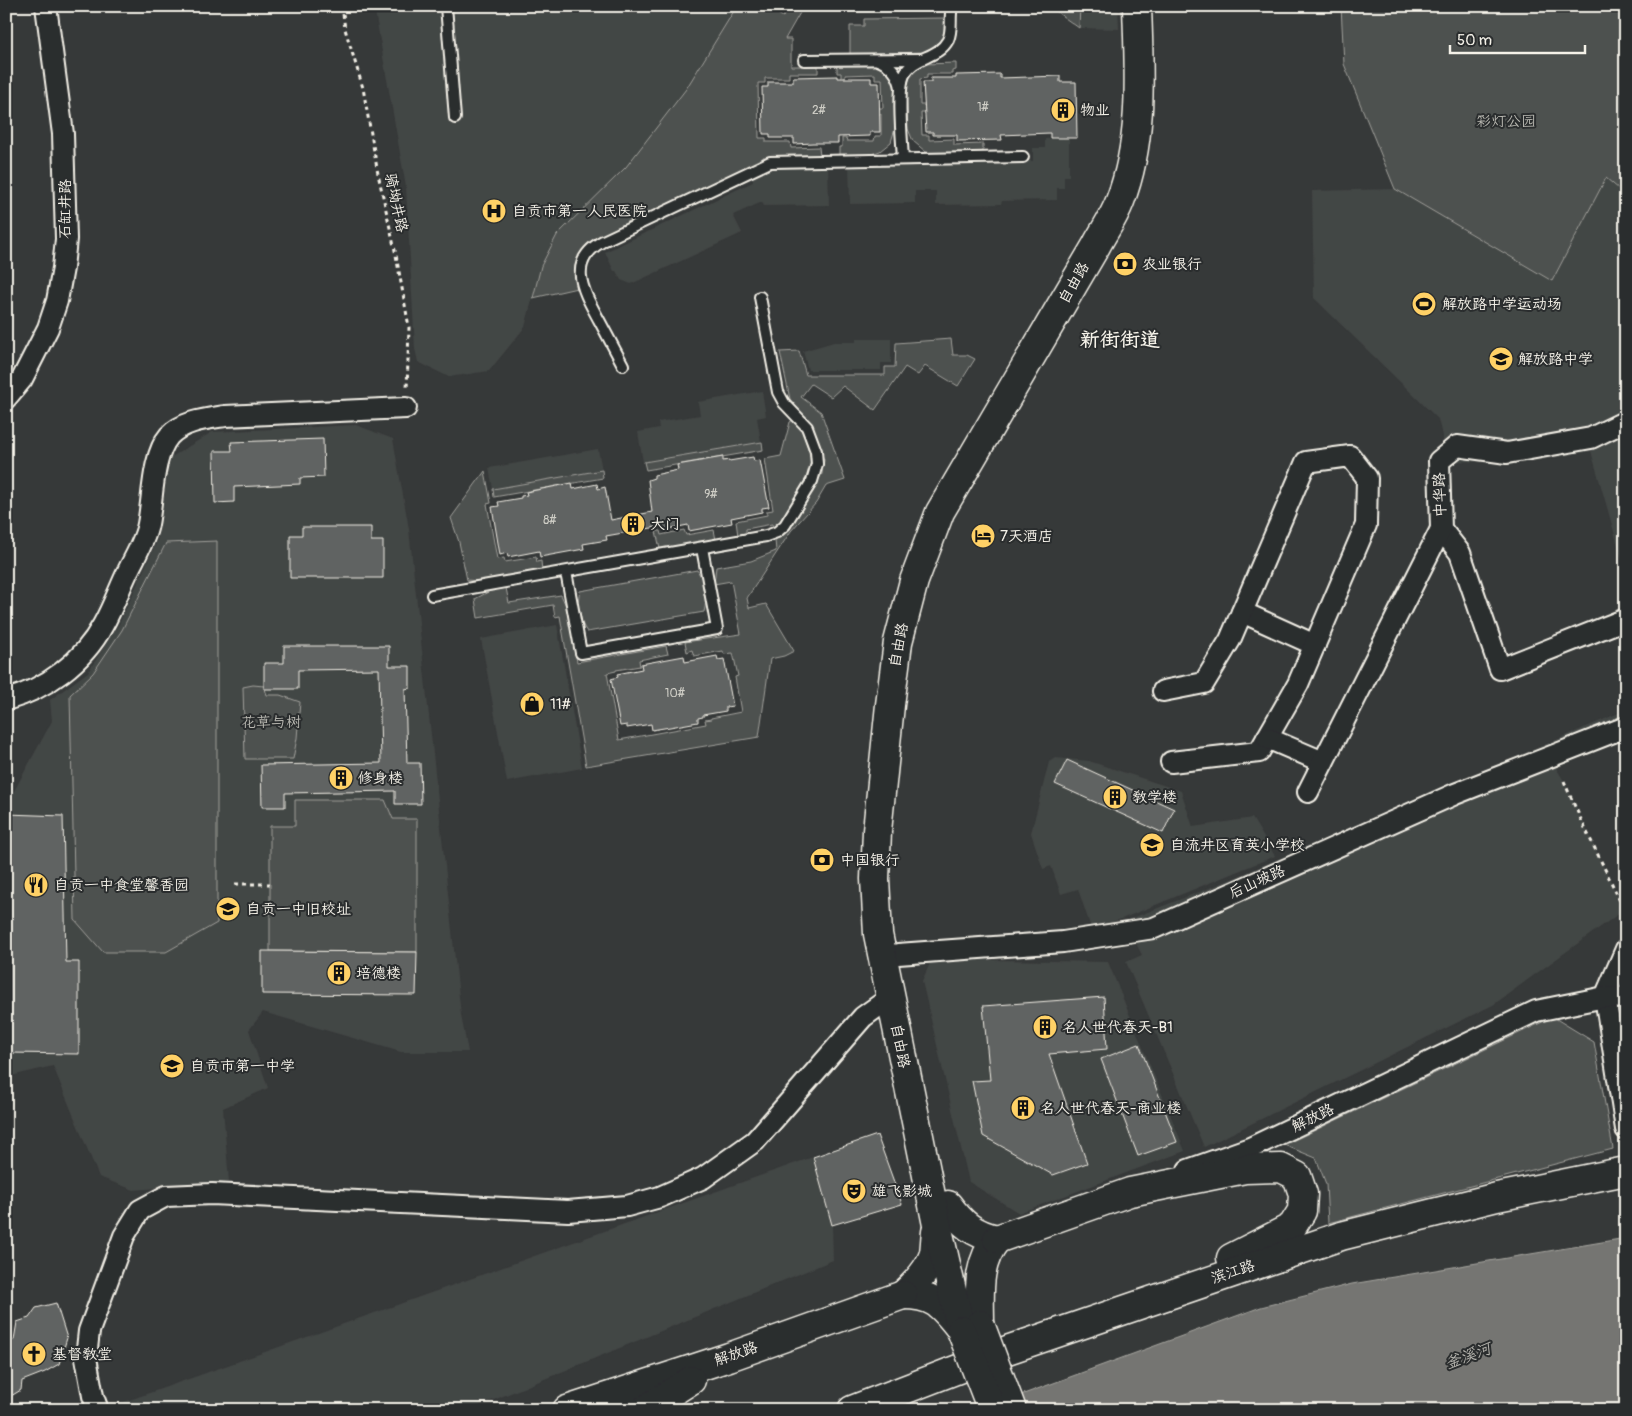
<svg xmlns="http://www.w3.org/2000/svg" width="1632" height="1416" font-family="Pangolin,'LXGW WenKai TC',sans-serif">
<rect width="100%" height="100%" fill="#363939"/>
<filter id="ink" filterUnits="userSpaceOnUse"><feTurbulence type="fractalNoise" baseFrequency=".02" numOctaves="2"/><feDisplacementMap in="SourceGraphic" scale="10" xChannelSelector="R" yChannelSelector="G"/><feConvolveMatrix kernelMatrix="1 2 1 2 8 2 1 2 1" color-interpolation-filters="sRGB"/></filter>
<g filter="url(#ink)">
<!-- built -->
<g fill="#434645">
<path d="M374,6H737L686,89L626,167L557,235L541,266L525,327L489,371L449,377L418,362L415,349L406,187Z"/>
<path d="M1080,6H1118L1119,29L1079,28Z"/>
<path d="M1069,138V176H1064V188H1057V200L1002,201L1001,204L936,205V191H915V203L850,204L849,163L1033,161V148H1045V139Z"/>
<path d="M828,164L829,205L764,206L762,202L733,215L742,233L631,284L621,280L616,271H614L605,252L753,182V166Z"/>
<path d="M1606,177L1626,195V574L1591,451L1523,463L1448,461L1438,419L1314,298L1312,191L1395,189L1552,281Z"/>
<path d="M856,339H891V363H881V370H808L803,351L834,342H856Z"/>
<path d="M762,391L766,416L757,418L761,442L643,462L638,432L659,428L658,422L700,415L698,402Z"/>
<path d="M356,425L393,439L409,529L461,1015L468,1052H401L263,1012L249,1030L268,1088L223,1108L229,1182L134,1190L99,1177L53,1066L11,1076L6,1059V806L52,721L50,700L88,672L119,624L157,541L170,458L212,432Z"/>
<path d="M598,449L602,470L493,489L489,468Z"/>
<path d="M557,625L582,768L507,782L481,639Z"/>
<path d="M1626,710V736L1556,768L1564,781L1624,910L1493,1005L1204,1147L1126,962L1142,955L1125,921L1227,881Z"/>
<path d="M1055,758L1089,761L1181,791L1193,827L1252,818L1275,856L1092,931L1078,889L1061,894L1051,866L1043,869L1031,833L1049,762Z"/>
<path d="M932,959L1108,962L1185,1151L1019,1213L969,1182L922,981Z"/>
<path d="M813,1157L832,1225L833,1260L469,1410H127L124,1402Z"/>
</g>
<!-- green -->
<g fill="#4e514f" stroke="#a1a19c">
<path d="M737,6H766L783,17L789,6H800L798,9L801,11L785,39H791V66H818V73H789V78H765V83H758L759,138H766V142H790L791,148L819,147L820,156L763,157V160L600,236C581,248 572,265 577,288L533,298L541,266L557,235L626,167L686,89Z"/>
<path d="M1054,6H1080L1079,28L1058,13Z"/>
<path d="M1341,6H1626V195L1606,178L1552,281L1395,189L1344,64Z"/>
<path d="M945,18C946,37 942,45 924,52L850,54V26H864V19Z"/>
<path d="M956,63V70L952,71V74H927V78L920,79V105H926L927,113H921L922,135H929V140L954,139V145L983,144V153L939,154L926,152L913,141L908,129L906,90L911,73L919,66L924,64Z"/>
<path d="M837,65H874L882,67L890,75L895,84L896,125L891,142L880,151L866,156H839V147H842V138H846L847,141H874L875,136H881V114H875L860,108H883L882,79H875V74L845,75V85H841V73H837Z"/>
<path d="M951,339L953,355H967L975,359L958,386L925,366L918,375L905,367L875,410L843,386L831,397L811,384L801,397L821,412L845,480L826,486L816,503L791,531L747,598L749,608L766,604L794,651L784,656L770,659L759,737L586,766L560,616L555,617L553,605L478,618L475,599L490,591L506,588L509,603L561,595L567,608L577,662L666,646L668,654L639,660L640,666L616,670V671L607,673L619,740L706,724L705,720L711,719V718L741,712L735,677L738,676L733,653L724,654L723,651L694,656L692,650L687,652L685,642L741,634L731,581L714,584L716,567L751,561L776,551L775,540L783,535L790,528L822,474L824,460L810,423L790,399L780,352L799,351L806,375H885V367H895L896,343Z"/>
<path d="M793,420C800,425 802,431 805,439C816,469 809,475 794,500C788,510 783,521 773,528L772,524L746,529V535L738,536L736,521L767,515V511L773,510L765,459L781,456L790,422Z"/>
<path d="M762,442L763,450L646,470L644,462Z"/>
<path d="M602,470L603,478L494,497L493,489Z"/>
<path d="M485,471L491,503L487,504L497,559L504,558L505,562L536,557L537,562L541,561L542,571L480,581L467,580L459,542L451,518Z"/>
<path d="M684,530L686,535L714,530L716,540L660,549L656,531H660L661,535Z"/>
<path d="M217,541V923L166,952H103L75,920L70,695L93,673L122,630L166,543Z"/>
<path d="M697,570C705,582 708,598 704,612L587,632C579,621 576,605 580,591Z"/>
<path d="M253,685L264,686L267,695H280L300,702L297,738L293,759H245L243,687Z"/>
<path d="M295,800H385L393,819H417V952L270,951V826H295Z"/>
<path d="M1553,1017L1594,1042L1613,1149L1328,1223L1326,1184L1316,1158L1284,1145Z"/>
</g>
<!-- water -->
<path fill="#757572" stroke="#a8a7a1" d="M1626,1238V1410H980L1261,1307L1352,1284Z"/>
<!-- building -->
<g fill="#616362" stroke="#f4f1e8">
<path d="M1000,74V78L1060,76V82H1076L1077,138H1050V133L1001,135L1002,140L957,141V135H933V132H926L923,82H931V78H956V75Z"/>
<path d="M837,76V78H871V83H879L880,132H870V136L838,137V143H813L794,144V138H770V134H763L762,87H768V82H793V77Z"/>
<path d="M323,439L324,477L300,478V484L234,487V502L215,503L214,451H232L231,442Z"/>
<path d="M723,457V461L729,460V461L753,457L754,461L760,460L769,507L762,508V512L731,518L732,523L689,531L688,525L663,530V526L606,536L607,540L583,544L584,549L540,557L539,551L508,557L507,553L500,555L492,507L499,506L498,502L521,498V496L527,495L526,492L547,488L572,483L573,489L597,484L598,489L605,487L611,520L652,512L648,480L654,478V475L678,470L677,465Z"/>
<path d="M302,527H371V541H383V578H290V535H302Z"/>
<path d="M284,646H389V666H410V688L405,689L407,763H420L421,804H395V791L285,793V807H262L261,765L381,763L379,669L298,670V689H264V663H284Z"/>
<path d="M684,656L685,662L717,656L718,660L724,659L733,706L726,707V711L703,715V717L698,718V722L670,727L652,730L651,724L627,728V725L620,726L611,679L618,677L617,674L642,669L641,664Z"/>
<path d="M1067,760L1174,809L1163,833L1055,784Z"/>
<path d="M7,814L63,816L66,962H79V1054L9,1053L10,955H8Z"/>
<path d="M262,951L417,952L416,995L262,994Z"/>
<path d="M1104,997L1107,1049L1049,1054L1087,1163L1053,1175L983,1136L972,1081L990,1080L983,1006Z"/>
<path d="M1139,1044L1177,1142L1138,1156L1101,1059Z"/>
<path d="M877,1135L902,1204L832,1225L813,1157Z"/>
<path d="M56,1303L67,1338L59,1364L45,1372L22,1381L21,1390L6,1399V1344L14,1340L17,1322L29,1318L36,1308Z"/>
</g>
<g fill="none" stroke-linecap="round" stroke-linejoin="round">
<defs>
<g id="service">
<path d="M446,6L455,118"/>
<path d="M804,60L922,59"/>
<path d="M878,60C891,65 899,75 901,88"/>
<path d="M903,159C902,140 897,90 904,75C913,56 938,59 948,40C953,29 949,18 952,6"/>
<path d="M623,365C615,350 607,335 599,320C584,292 565,262 603,241L770,162L1023,157"/>
<path d="M566,572L581,653L717,629L702,548"/>
<path d="M432,595L766,536L777,532L785,525L812,481L817,464L816,451L807,427L784,403L778,392L760,297"/>
</g>
<g id="minor">
<path d="M6,398L22,379L48,328L57,301L63,268L66,239L63,134L46,6"/>
<path d="M1626,421L1591,438L1507,453L1457,446L1439,461L1441,529L1460,553L1500,669L1626,619"/>
<path d="M1242,612L1315,645"/>
<path d="M1163,691L1204,683L1230,640L1306,462L1350,456L1367,478L1366,525L1298,684L1259,752L1171,762"/>
<path d="M6,700C46,689 83,662 103,625C112,609 119,590 127,573C134,558 145,541 148,524C153,499 152,456 169,436C183,421 206,419 225,416L406,408"/>
<path d="M1267,738L1323,762"/>
<path d="M1308,792L1441,529"/>
<path d="M1626,949L1605,997L1626,1129"/>
<path d="M898,954L1063,942L1154,928L1455,794L1626,727"/>
<path d="M1188,1170L1250,1148L1536,1011L1605,997L1626,998"/>
<path d="M98,1410L93,1396L86,1358L89,1331L124,1236L140,1210L166,1196L212,1194L568,1211L627,1206L660,1197L703,1178L755,1141L863,1017L891,997"/>
</g>
<g id="secondary">
<path d="M948,1205C962,1224 974,1234 997,1239C976,1264 980,1293 980,1324"/>
<path d="M936,1232C935,1239 935,1246 934,1253C930,1269 915,1284 903,1295C933,1295 941,1304 959,1327"/>
<path d="M997,1239L1130,1192L1245,1169L1281,1168L1297,1176L1303,1194L1302,1211L1292,1227L1231,1258"/>
<path d="M961,1330L937,1225L878,934L875,879L877,831L890,705L898,642L914,581L940,512L1096,246C1104,231 1114,217 1120,201C1144,139 1139,71 1137,6"/>
<path d="M567,1410L729,1357L903,1295"/>
<path d="M644,1410L691,1380"/>
<path d="M852,1410L1010,1349L1341,1236L1497,1197L1626,1171"/>
</g>
</defs>
<!-- service casing -->
<use href="#service" stroke="#f4f1e8" stroke-width="14"/>
<!-- minor casing -->
<use href="#minor" stroke="#f4f1e8" stroke-width="24"/>
<!-- secondary casing -->
<use href="#secondary" stroke="#f4f1e8" stroke-width="31"/>
<!-- path -->
<g stroke="#f4f1e8" stroke-width="3" stroke-dasharray="4 4" stroke-linecap="butt">
<path d="M342,6L345,29L363,88L378,174L396,255L409,327L407,390"/>
<path d="M1564,781C1582,825 1605,867 1624,910"/>
<path d="M235,884H270"/>
</g>
<!-- service -->
<use href="#service" stroke="#2a2d2e" stroke-width="10"/>
<!-- minor -->
<use href="#minor" stroke="#2a2d2e" stroke-width="20"/>
<!-- secondary -->
<use href="#secondary" stroke="#2a2d2e" stroke-width="28"/>
<defs>
<g id="secondary-bridge">
<path d="M980,1324L1012,1410"/>
<path d="M961,1330L992,1410"/>
</g>
</defs>
<!-- secondary-bridge casing -->
<use href="#secondary-bridge" stroke="#f4f1e8" stroke-width="31" stroke-linecap="butt"/>
<!-- secondary-bridge -->
<use href="#secondary-bridge" stroke="#2a2d2e" stroke-width="28"/>
</g>
</g>
<!-- icons -->
<defs>
<symbol id="building-disc" viewBox="-11 -11 22 22"><circle r="9.5" fill="#ffd166" stroke="#2a2d2e"/><path d="M-4-6H4V6H1V3H-1V6H-4ZM-2.5-4.3h1.7v1.8h-1.7ZM.8-4.3h1.7v1.8H.8ZM-2.5-1h1.7V.8h-1.7ZM.8-1h1.7V.8H.8Z" fill="#111"/></symbol>
<symbol id="hospital-disc" viewBox="-11 -11 22 22"><circle r="9.5" fill="#ffd166" stroke="#2a2d2e"/><path d="M-5-5h3v3.5h4V-5h3V5h-3V1.5h-4V5h-3Z" fill="#111"/></symbol>
<symbol id="bank-disc" viewBox="-11 -11 22 22"><circle r="9.5" fill="#ffd166" stroke="#2a2d2e"/><path d="M-6-4H6V4H-6ZM0-2.3a2.3 2.3 0 1 0 0 4.6a2.3 2.3 0 1 0 0-4.6Z" fill="#111"/></symbol>
<symbol id="stadium-disc" viewBox="-11 -11 22 22"><circle r="9.5" fill="#ffd166" stroke="#2a2d2e"/><path d="M0-5a6.5 5 0 1 0 0 10a6.5 5 0 1 0 0-10ZM-3.5-1.8h7v3.6h-7Z" fill="#111"/></symbol>
<symbol id="school-disc" viewBox="-11 -11 22 22"><circle r="9.5" fill="#ffd166" stroke="#2a2d2e"/><path d="M0-5L7-2L0 1L-7-2ZM-4 1L0 2.5L4 1V4Q0 6-4 4Z" fill="#111"/></symbol>
<symbol id="hotel-disc" viewBox="-11 -11 22 22"><circle r="9.5" fill="#ffd166" stroke="#2a2d2e"/><path d="M-6-4.5h1.5V1H6V5H4.5V3h-9V5H-6ZM-4 0a1.8 1.8 0 1 1 3.6 0ZM.5 0V-2.5h3Q6-2.5 6 0Z" fill="#111"/></symbol>
<symbol id="shop-disc" viewBox="-11 -11 22 22"><circle r="9.5" fill="#ffd166" stroke="#2a2d2e"/><path d="M-5-2.5h2.3a2.7 3.5 0 0 1 5.4 0H5L5.5 6h-11ZM-1.5-2.5h3a1.5 2.3 0 0 0-3 0Z" fill="#111"/></symbol>
<symbol id="restaurant-disc" viewBox="-11 -11 22 22"><circle r="9.5" fill="#ffd166" stroke="#2a2d2e"/><path d="M-5-6h1v4h1v-4h1v4h1v-4h1v5L-1.5 .5V6h-2V.5L-5-1ZM5-6V6H3V1.5H1.5Q1.5-4 5-6Z" fill="#111"/></symbol>
<symbol id="theatre-disc" viewBox="-11 -11 22 22"><circle r="9.5" fill="#ffd166" stroke="#2a2d2e"/><path d="M-5-5.5Q0-4 5-5.5V0Q5 5 0 6Q-5 5-5 0ZM-3.3-2.5H-1v1.5H-3.3ZM1-2.5H3.3v1.5H1ZM-2.8 1Q0 5.5 2.8 1Z" fill="#111"/></symbol>
<symbol id="church-disc" viewBox="-11 -11 22 22"><circle r="9.5" fill="#ffd166" stroke="#2a2d2e"/><path d="M-1.2-6h2.4v3.5h3.3v2.4h-3.3V6h-2.4V-.1h-3.3v-2.4h3.3Z" fill="#111"/></symbol>
</defs>
<g fill-rule="evenodd">
<use href="#building-disc" x="1049" y="96" width="28" height="28"/>
<use href="#hospital-disc" x="480" y="197" width="28" height="28"/>
<use href="#bank-disc" x="1111" y="250" width="28" height="28"/>
<use href="#stadium-disc" x="1410" y="290" width="28" height="28"/>
<use href="#school-disc" x="1487" y="345" width="28" height="28"/>
<use href="#building-disc" x="619" y="510" width="28" height="28"/>
<use href="#hotel-disc" x="969" y="522" width="28" height="28"/>
<use href="#shop-disc" x="518" y="690" width="28" height="28"/>
<use href="#building-disc" x="327" y="764" width="28" height="28"/>
<use href="#building-disc" x="1101" y="783" width="28" height="28"/>
<use href="#school-disc" x="1138" y="831" width="28" height="28"/>
<use href="#bank-disc" x="808" y="846" width="28" height="28"/>
<use href="#restaurant-disc" x="22" y="871" width="28" height="28"/>
<use href="#school-disc" x="214" y="895" width="28" height="28"/>
<use href="#building-disc" x="325" y="959" width="28" height="28"/>
<use href="#building-disc" x="1031" y="1013" width="28" height="28"/>
<use href="#school-disc" x="158" y="1052" width="28" height="28"/>
<use href="#building-disc" x="1009" y="1094" width="28" height="28"/>
<use href="#theatre-disc" x="840" y="1177" width="28" height="28"/>
<use href="#church-disc" x="20" y="1340" width="28" height="28"/>
</g>
<g text-anchor="middle" dominant-baseline="central" stroke-width="4" stroke-linejoin="round" paint-order="stroke">
<!-- number labels -->
<g font-size="12" fill="#cfcec6">
<text x="983" y="107">1#</text>
<text x="819" y="110">2#</text>
<text x="711" y="494">9#</text>
<text x="550" y="520">8#</text>
<text x="675" y="693">10#</text>
</g>
<!-- poi labels -->
<g font-size="15" fill="#f4f1e8" stroke="#2a2d2e" text-anchor="start">
<text x="1080" y="110">物业</text>
<text x="512" y="211">自贡市第一人民医院</text>
<text x="1142" y="264">农业银行</text>
<text x="1442" y="304">解放路中学运动场</text>
<text x="1518" y="359">解放路中学</text>
<text x="650" y="524">大门</text>
<text x="1000" y="536">7天酒店</text>
<text x="550" y="704">11#</text>
<text x="358" y="778">修身楼</text>
<text x="1132" y="797">教学楼</text>
<text x="1170" y="845">自流井区育英小学校</text>
<text x="840" y="860">中国银行</text>
<text x="54" y="885">自贡一中食堂馨香园</text>
<text x="246" y="909">自贡一中旧校址</text>
<text x="356" y="973">培德楼</text>
<text x="1062" y="1027">名人世代春天-B1</text>
<text x="190" y="1066">自贡市第一中学</text>
<text x="1040" y="1108">名人世代春天-商业楼</text>
<text x="872" y="1191">雄飞影城</text>
<text x="52" y="1354">基督教堂</text>
</g>
<!-- park labels -->
<g font-size="15" fill="#bab9b2" stroke="#2a2d2e">
<text x="1506" y="121">彩灯公园</text>
<text x="271" y="722">花草与树</text>
</g>
<!-- street labels -->
<g font-size="15" fill="#f4f1e8" stroke="#2a2d2e">
<text transform="translate(396 203) rotate(78)">骑坳井路</text>
<text transform="translate(65 209) rotate(-90)">石缸井路</text>
<text transform="translate(1074 283) rotate(-60)">自由路</text>
<text transform="translate(1440 495) rotate(-92)">中华路</text>
<text transform="translate(899 645) rotate(-79)">自由路</text>
<text transform="translate(1257 882) rotate(-24)">后山坡路</text>
<text transform="translate(900 1046) rotate(79)">自由路</text>
<text transform="translate(1313 1118) rotate(-26)">解放路</text>
<text transform="translate(1233 1272) rotate(-18)">滨江路</text>
<text transform="translate(736 1354) rotate(-19)">解放路</text>
</g>
<!-- water labels -->
<g font-size="16" font-style="italic" fill="#b4b3ad" stroke="#2a2d2e">
<text transform="translate(1468 1356) rotate(-20)">釜溪河</text>
</g>
<!-- district labels -->
<g font-size="20" font-weight="bold" fill="#f4f1e8" stroke="#2a2d2e">
<text x="1120" y="339">新街街道</text>
</g>
</g>
<!-- margin -->
<rect width="1632" height="1416" fill="none" stroke="#2a2d2e" stroke-width="25"/>
<rect x="12" y="12" width="1607" height="1391" fill="none" stroke="#f4f1e8" stroke-width="2" filter="url(#ink)"/>
<!-- scale -->
<path d="M1450 45v8h135v-8" fill="none" stroke="#f4f1e8" stroke-width="2.5"/>
<text x="1457" y="45" font-size="15" fill="#f4f1e8" stroke="#2a2d2e" stroke-width="4" paint-order="stroke">50 m</text>
</svg>
